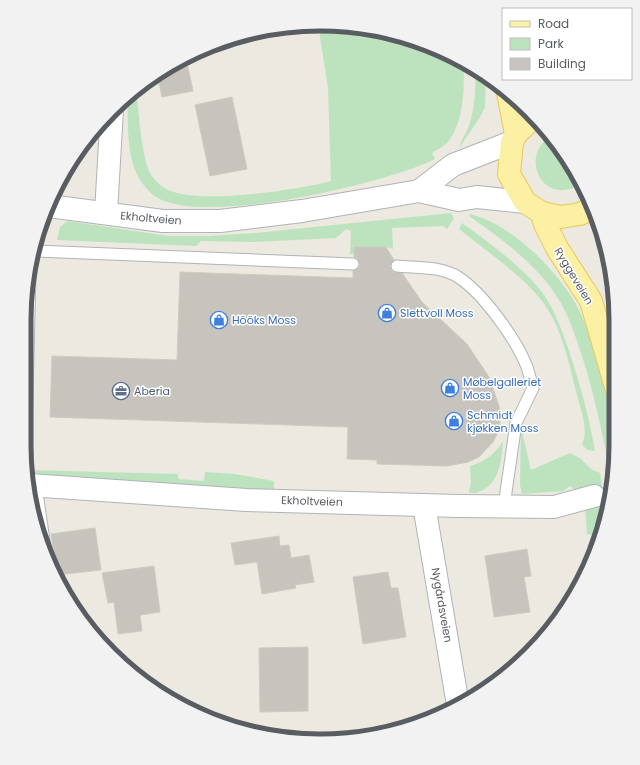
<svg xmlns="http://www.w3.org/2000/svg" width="640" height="765" font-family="Poppins,sans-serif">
<rect width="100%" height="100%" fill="#ebe9e0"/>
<!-- green -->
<g fill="#bde3be">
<path d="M318,24L378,30L433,46L463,62C465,86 464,122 448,142C444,146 437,150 432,153L435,159C388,183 193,230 152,194C124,169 129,131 127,97L136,90C139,110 141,161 152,176C156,182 164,189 171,191C201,204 298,190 331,181L328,88Z"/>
<path d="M475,69L486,76L485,107L479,119L459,148C461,140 465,135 468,128C475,111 476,87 475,69Z"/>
<path d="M550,137L566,155L581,184C542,208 519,155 550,137Z"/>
<path d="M451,213L454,218L447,229L443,226L392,228L393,249L386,247H354V254H350L351,231L346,229L336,238L254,242L201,241L196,246L57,240L60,227L67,221L168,236H208L255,233Z"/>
<path d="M469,214C507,222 547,261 569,293C586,317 593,348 602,375C607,391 614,409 616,425C617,443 616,462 612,480C602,433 593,386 577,341C572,327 566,310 557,297C539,267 499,236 470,217Z"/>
<path d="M462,223C488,242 516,262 537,286C553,305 561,327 569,351C580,384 589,416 595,451L588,450L582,445C589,429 581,411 577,395C569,364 562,327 542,301C522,275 485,250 459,229Z"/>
<path d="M521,427L531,470L570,453L581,459L591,469L600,473L602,485L598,490L580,494L570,486L563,491L522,494L520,485Z"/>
<path d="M503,441C502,459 500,482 481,491C476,493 473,494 469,492L471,482L470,466C485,462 495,454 503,441Z"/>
<path d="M27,470L178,474V479L204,481L205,472L235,474L274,481V490L105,483L28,477Z"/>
<path d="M599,499L608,504L601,536L587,534L585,506Z"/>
</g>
<!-- building -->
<g fill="#c6c4bd" stroke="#d0cbbf">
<path d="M186,58L193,91L162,97L157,73Z"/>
<path d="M232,97L247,169L210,176L195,105Z"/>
<path d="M354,247H386L394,260L390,265L391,269L393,272L402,273L422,302L467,344L489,377L500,409V420L499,431L493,442L479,457L468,462L447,466L377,464V460L347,459L348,427L50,417L52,356L177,360L180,272L353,278V271L359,268L360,264L357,258L354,257Z"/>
<path d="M95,528L101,570L57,575L51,534Z"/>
<path d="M279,536L280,546L289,545L291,558L309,555L314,582L295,585L296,588L262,594L257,562L235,565L231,543Z"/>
<path d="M527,549L531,576L524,577L530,612L494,617L485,556Z"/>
<path d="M154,566L160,612L140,615L142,631L118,634L114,602L108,603L102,573Z"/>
<path d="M388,572L391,588H398L406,637L363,644L353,577Z"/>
<path d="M308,647V711L260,712L259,648Z"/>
</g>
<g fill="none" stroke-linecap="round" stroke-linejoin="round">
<defs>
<g id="service">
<path d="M36,251L353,264"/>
<path d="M397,266C416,268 441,266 458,277C483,293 516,339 527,367C529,373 531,381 533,388L516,423L504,506"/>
<path d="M26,438L30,271"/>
<path d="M36,486L45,547"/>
</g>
<g id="minor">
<path d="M106,213L112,109"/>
<path d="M29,485L246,500L458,506L554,507L594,496"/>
<path d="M424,505L458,705"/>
</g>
<g id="tertiary">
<path d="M419,191L453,165L512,142"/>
<path d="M49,206L163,221H220L302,211L419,191L459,200L477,197L525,202"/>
</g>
<g id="primary">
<path d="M508,93L516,134"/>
<path d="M534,117L516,134L512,142L509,174L525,202L542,213L561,217L580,214L594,207"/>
<path d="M542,213L545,224L557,248L591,301L616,387"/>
</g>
</defs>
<!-- service casing -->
<use href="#service" stroke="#b1b3b7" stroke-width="13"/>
<!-- minor casing -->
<use href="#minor" stroke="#b1b3b7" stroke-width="24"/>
<!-- tertiary casing -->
<use href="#tertiary" stroke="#b1b3b7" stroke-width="24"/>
<!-- primary casing -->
<use href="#primary" stroke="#ebc759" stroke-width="24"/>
<!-- service -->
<use href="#service" stroke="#fff" stroke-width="11"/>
<!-- minor -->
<use href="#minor" stroke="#fff" stroke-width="22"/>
<!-- tertiary -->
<use href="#tertiary" stroke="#fff" stroke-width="22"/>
<!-- primary -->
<use href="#primary" stroke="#fcf0a5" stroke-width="22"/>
</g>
<!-- icons -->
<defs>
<symbol id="shop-ring" viewBox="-11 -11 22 22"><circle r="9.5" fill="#fff" stroke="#3f7fe0" stroke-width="1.5"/><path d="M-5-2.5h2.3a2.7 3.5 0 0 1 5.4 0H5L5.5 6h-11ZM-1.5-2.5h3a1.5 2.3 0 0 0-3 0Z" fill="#3f7fe0"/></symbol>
<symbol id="office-ring" viewBox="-11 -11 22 22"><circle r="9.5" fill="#fff" stroke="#5c6f8a" stroke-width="1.5"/><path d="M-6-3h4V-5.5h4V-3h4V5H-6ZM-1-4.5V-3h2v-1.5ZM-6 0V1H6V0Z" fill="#5c6f8a"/></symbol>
</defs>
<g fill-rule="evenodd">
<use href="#shop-ring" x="377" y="303" width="20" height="20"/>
<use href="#shop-ring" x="209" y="310" width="20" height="20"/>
<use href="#shop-ring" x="440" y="378" width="20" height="20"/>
<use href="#office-ring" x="111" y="381" width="20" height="20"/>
<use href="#shop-ring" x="444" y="411" width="20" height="20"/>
</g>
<g text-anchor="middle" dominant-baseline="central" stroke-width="3" stroke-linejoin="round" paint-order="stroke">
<!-- street labels -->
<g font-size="11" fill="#595c60" stroke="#fff">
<text transform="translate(151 218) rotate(5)">Ekholtveien</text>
<text transform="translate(574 276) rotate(59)">Ryggeveien</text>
<text transform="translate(312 501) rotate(2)">Ekholtveien</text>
<text transform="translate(442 605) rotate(80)">Nygårdsveien</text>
</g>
<!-- shop labels -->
<g font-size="11" fill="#366cbe" stroke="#fff" text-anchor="start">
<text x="400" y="313">Slettvoll Moss</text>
<text x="232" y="320">Hööks Moss</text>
<text x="463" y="382">Møbelgalleriet<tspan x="463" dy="13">Moss</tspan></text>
<text x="467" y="415">Schmidt<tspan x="467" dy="13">kjøkken Moss</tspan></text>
</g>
<!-- service labels -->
<g font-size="11" fill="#4e5e75" stroke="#fff" text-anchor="start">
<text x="134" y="391">Aberia</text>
</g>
</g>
<!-- crop -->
<path d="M0 0H640V765H0ZM320 31H320A289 289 0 0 1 609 320V445A289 289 0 0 1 320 734H320A289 289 0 0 1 31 445V320A289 289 0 0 1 320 31Z" fill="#f2f2f2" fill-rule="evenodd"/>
<path fill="none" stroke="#595c60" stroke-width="5" d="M320 31H320A289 289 0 0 1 609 320V445A289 289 0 0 1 320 734H320A289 289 0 0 1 31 445V320A289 289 0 0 1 320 31Z"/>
<!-- legend -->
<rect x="502" y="8" width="130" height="72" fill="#ffffff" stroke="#bdbebf"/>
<rect x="510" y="21" width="20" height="6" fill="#fcf0a5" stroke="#bdbebf"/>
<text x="538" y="28" font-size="12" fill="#595c60">Road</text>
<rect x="510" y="38" width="20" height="12" fill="#bde3be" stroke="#bdbebf"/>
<text x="538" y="48" font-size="12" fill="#595c60">Park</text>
<rect x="510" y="58" width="20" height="12" fill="#c6c4bd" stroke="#bdbebf"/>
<text x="538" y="68" font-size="12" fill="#595c60">Building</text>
</svg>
